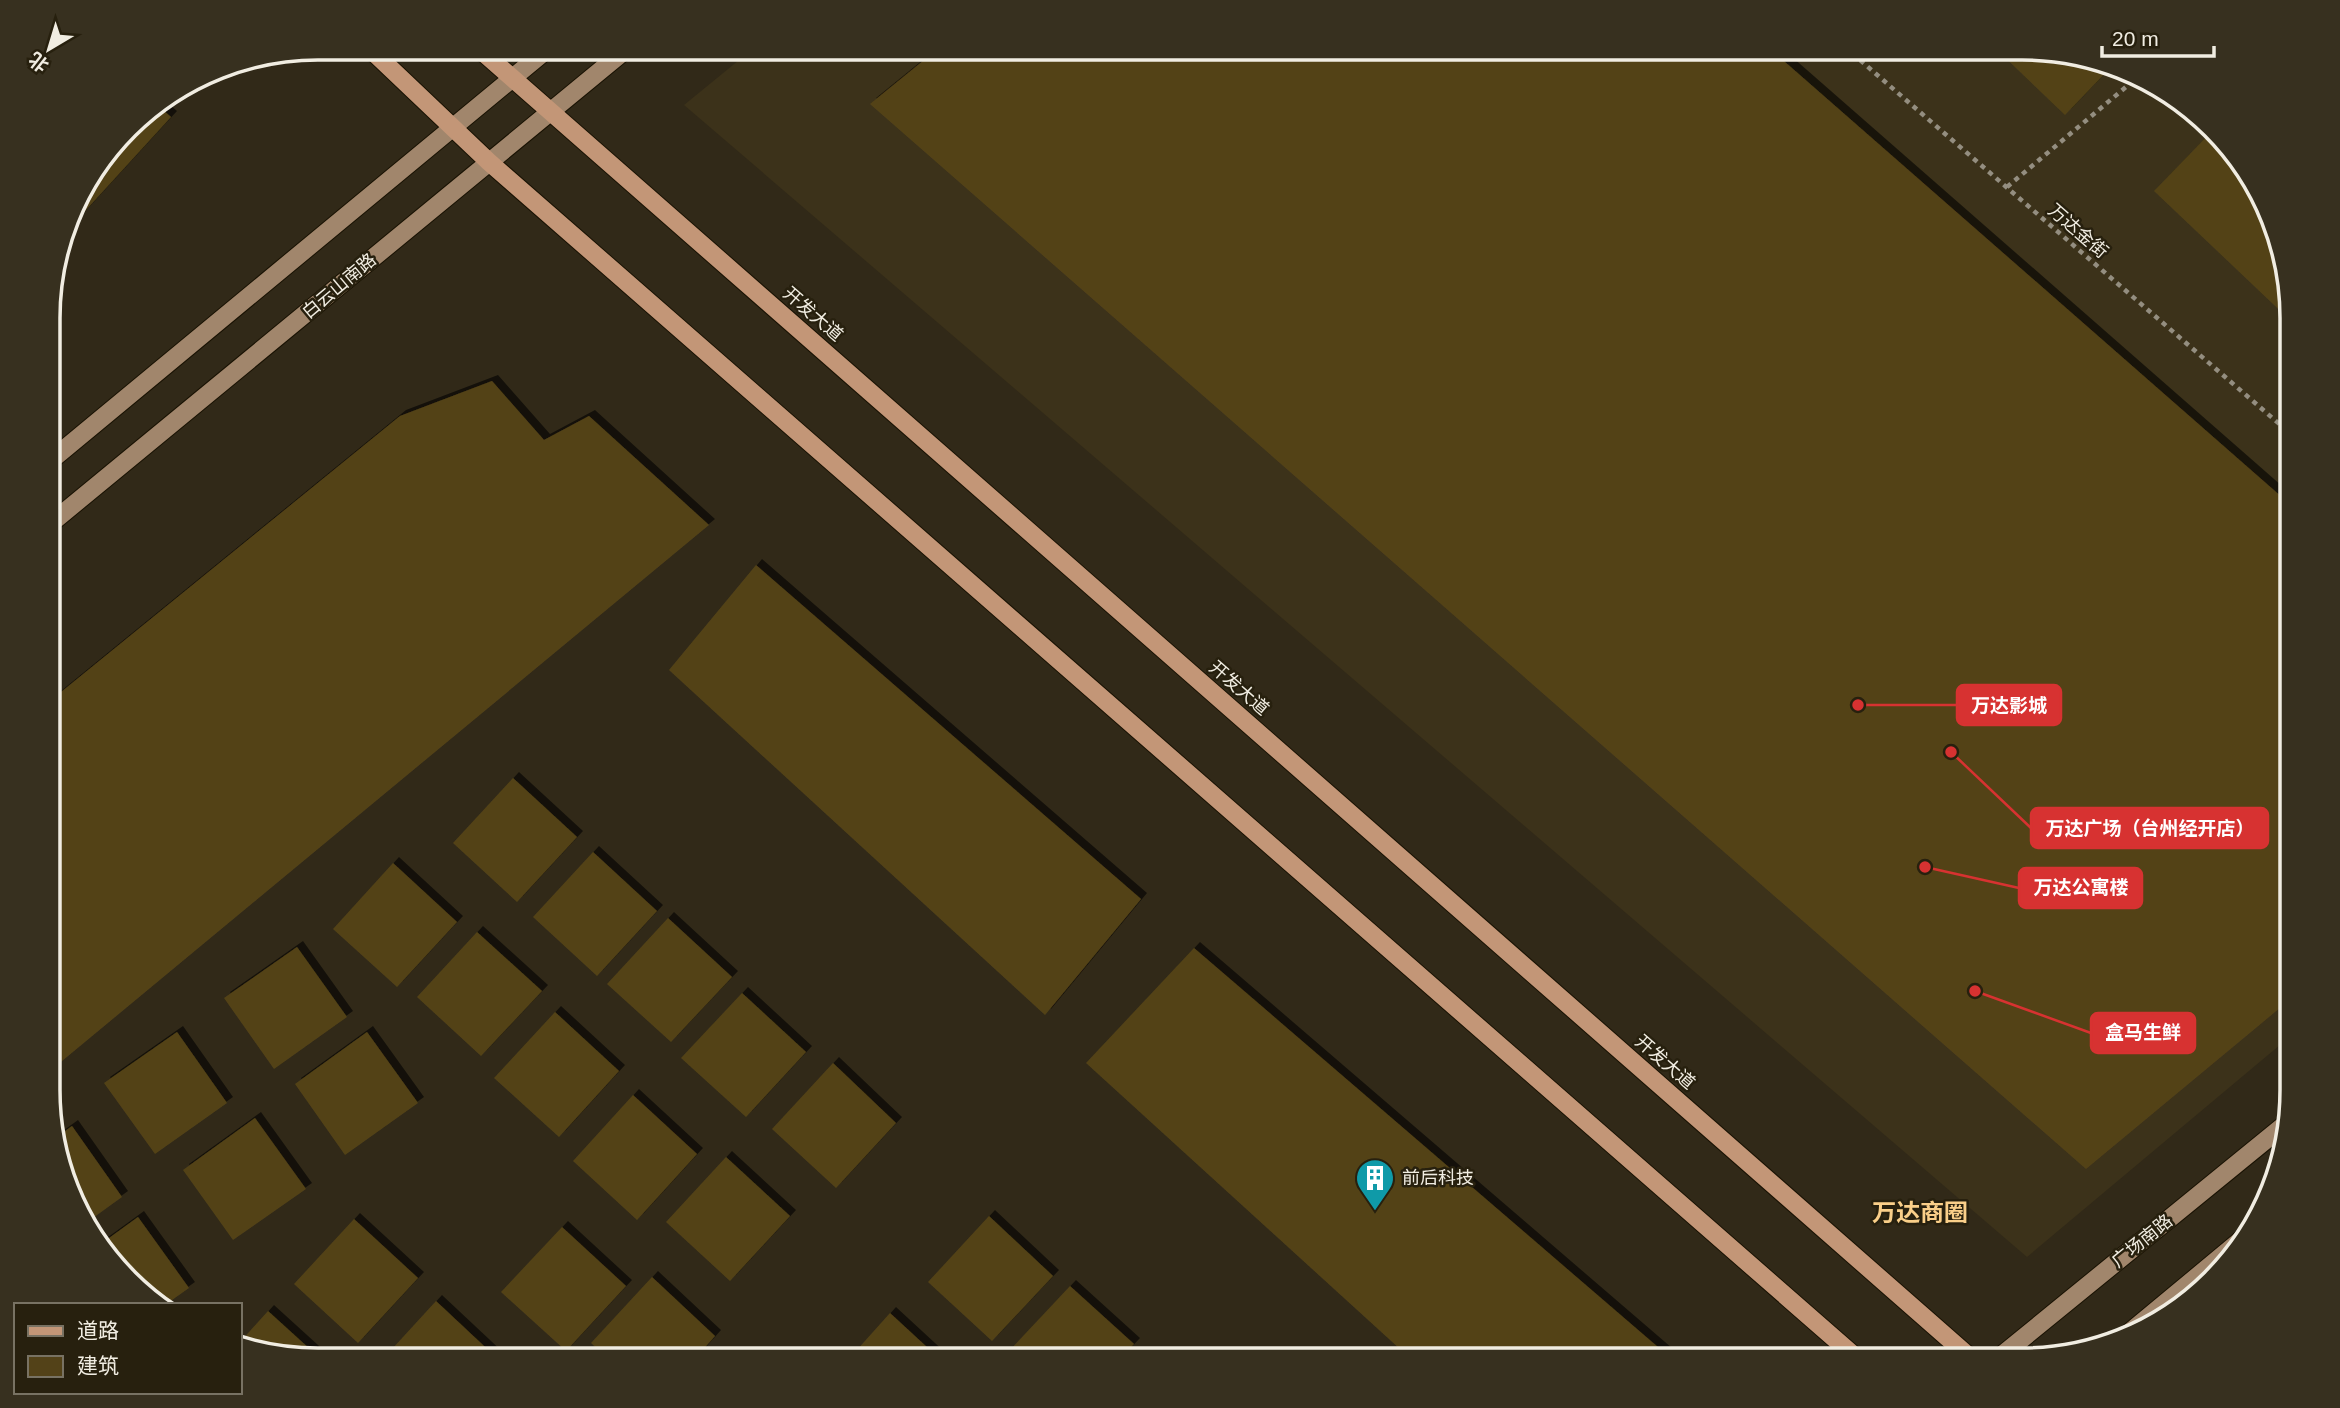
<svg xmlns="http://www.w3.org/2000/svg" width="2340" height="1408" font-family="Arial,'Noto Sans SC',sans-serif">
<defs>
<filter id="shadow"><feDropShadow dx="6" dy="-6" stdDeviation="0" flood-color="#0009"/></filter>
</defs>
<rect width="100%" height="100%" fill="#312918"/>
<!-- built -->
<path fill="#3c321a" d="M755,47H2023L2093,57L2158,84L2213,126L2256,182L2292,299V1035L2027,1257L684,105Z"/>
<!-- building -->
<g fill="#534218" filter="url(#shadow)">
<path d="M940,47H1768L2292,506V998L2086,1169L870,104Z"/>
<path d="M1994,47H2023L2093,57L2113,65L2065,115Z"/>
<path d="M156,104L171,117L64,234L75,198L139,115Z"/>
<path d="M2213,130L2256,182L2292,299V322L2154,191Z"/>
<path d="M492,381L544,440L589,416L709,525L50,1071V701L400,416Z"/>
<path d="M756,565L1141,899L1045,1015L669,670Z"/>
<path d="M513,778L577,837L517,902L453,843Z"/>
<path d="M593,852L657,911L597,976L533,917Z"/>
<path d="M393,863L457,922L397,987L333,929Z"/>
<path d="M668,918L732,977L671,1042L607,984Z"/>
<path d="M477,932L542,991L481,1056L417,997Z"/>
<path d="M297,947L347,1017L274,1069L224,998Z"/>
<path d="M1194,948L1673,1360H1412L1086,1063Z"/>
<path d="M742,993L806,1052L746,1117L681,1058Z"/>
<path d="M555,1012L619,1071L559,1137L494,1078Z"/>
<path d="M177,1032L227,1103L155,1154L104,1083Z"/>
<path d="M367,1032L418,1103L345,1155L295,1084Z"/>
<path d="M833,1063L896,1123L836,1188L772,1129Z"/>
<path d="M633,1095L697,1154L637,1220L573,1161Z"/>
<path d="M255,1118L306,1189L233,1240L183,1170Z"/>
<path d="M72,1126L122,1197L86,1223L54,1139Z"/>
<path d="M726,1157L790,1216L730,1281L666,1222Z"/>
<path d="M989,1216L1053,1276L992,1341L928,1282Z"/>
<path d="M138,1217L189,1288L165,1305H161L98,1246Z"/>
<path d="M354,1219L418,1278L358,1343L294,1284Z"/>
<path d="M562,1227L626,1286L566,1351L501,1292Z"/>
<path d="M652,1277L715,1336L693,1361H610L591,1343Z"/>
<path d="M1070,1286L1134,1344L1119,1360L1020,1361L1009,1351Z"/>
<path d="M436,1301L500,1361H381Z"/>
<path d="M268,1311L323,1361L240,1348V1342Z"/>
<path d="M890,1313L942,1361H847Z"/>
</g>
<g fill="none" stroke-linecap="round" stroke-linejoin="round">
<defs>
<g id="secondary">
<path d="M50,461L550,47"/>
<path d="M50,524L629,47"/>
<path d="M2129,1333L2253,1230"/>
<path d="M1996,1360L2288,1122"/>
</g>
<g id="primary">
<path d="M368,47L489,162L1859,1360"/>
<path d="M477,47L1973,1360"/>
</g>
</defs>
<!-- secondary casing -->
<use href="#secondary" stroke="#191203" stroke-width="20"/>
<!-- primary casing -->
<use href="#primary" stroke="#191203" stroke-width="20"/>
<!-- path -->
<g stroke="#948e80" stroke-width="4.5" stroke-dasharray="5 5" stroke-linecap="butt">
<path d="M1845,47L2292,435"/>
<path d="M2007,187L2139,76"/>
</g>
<!-- secondary -->
<use href="#secondary" stroke="#a1866c" stroke-width="18"/>
<!-- primary -->
<use href="#primary" stroke="#c39677" stroke-width="18"/>
</g>
<!-- icons -->
<defs>
<symbol id="building-pin" viewBox="-11 -11 22 30"><path d="M0 17L-7.5 6A9.5 9.5 0 1 1 7.5 6Z" fill="#0f9aa8" stroke="#27200e"/><path d="M-4-6H4V6H1V3H-1V6H-4ZM-2.5-4.3h1.7v1.8h-1.7ZM.8-4.3h1.7v1.8H.8ZM-2.5-1h1.7V.8h-1.7ZM.8-1h1.7V.8H.8Z" fill="#fff"/></symbol>
</defs>
<g fill-rule="evenodd">
<use href="#building-pin" x="1353" y="1156" width="44" height="60"/>
</g>
<g text-anchor="middle" dominant-baseline="central" stroke-width="5" stroke-linejoin="round" paint-order="stroke">
<!-- street labels -->
<g font-size="18" fill="#f1ede2" stroke="#27200e">
<text transform="translate(2078 231) rotate(41)">万达金街</text>
<text transform="translate(339 286) rotate(-40)">白云山南路</text>
<text transform="translate(813 314) rotate(41)">开发大道</text>
<text transform="translate(1239 688) rotate(41)">开发大道</text>
<text transform="translate(1665 1062) rotate(41)">开发大道</text>
<text transform="translate(2142 1241) rotate(-39)">广场南路</text>
</g>
<!-- poi labels -->
<g font-size="18" fill="#f1ede2" stroke="#27200e" text-anchor="start">
<text x="1402" y="1178">前后科技</text>
</g>
<!-- district labels -->
<g font-size="24" font-weight="bold" fill="#facf89" stroke="#27200e">
<text x="1920" y="1212">万达商圈</text>
</g>
</g>
<!-- crop -->
<path d="M0 0H2340V1408H0ZM318 60H2022A258 258 0 0 1 2280 318V1090A258 258 0 0 1 2022 1348H318A258 258 0 0 1 60 1090V318A258 258 0 0 1 318 60Z" fill="#37301f" fill-rule="evenodd"/>
<path fill="none" stroke="#f1ede2" stroke-width="3.5" d="M318 60H2022A258 258 0 0 1 2280 318V1090A258 258 0 0 1 2022 1348H318A258 258 0 0 1 60 1090V318A258 258 0 0 1 318 60Z"/>
<!-- callouts -->
<path fill="none" stroke="#d73231" stroke-width="2.5" d="M1858 705L1957 705M1951 752L2031 828M1925 867L2019 888M1975 991L2091 1033"/>
<g fill="#d73231" stroke="#27200e" stroke-width="2.5">
<circle cx="1858" cy="705" r="7"/>
<circle cx="1951" cy="752" r="7"/>
<circle cx="1925" cy="867" r="7"/>
<circle cx="1975" cy="991" r="7"/>
</g>
<g fill="#d73231" stroke="#d73231" stroke-width="2.5">
<rect x="1957" y="685" width="104" height="40" rx="7"/>
<rect x="2031" y="808" width="237" height="40" rx="7"/>
<rect x="2019" y="868" width="123" height="40" rx="7"/>
<rect x="2091" y="1013" width="104" height="40" rx="7"/>
</g>
<g font-size="19" text-anchor="middle" font-weight="bold" fill="#fff">
<text x="2009" y="712">万达影城</text>
<text x="2150" y="835">万达广场（台州经开店）</text>
<text x="2081" y="894">万达公寓楼</text>
<text x="2143" y="1039">盒马生鲜</text>
</g>
<!-- legend -->
<rect x="14" y="1303" width="228" height="91" fill="#27200e" stroke="#787263" stroke-width="2"/>
<rect x="28" y="1326" width="35" height="10" fill="#c39677" stroke="#787263" stroke-width="2"/>
<text x="77" y="1338" font-size="21" fill="#f1ede2">道路</text>
<rect x="28" y="1356" width="35" height="21" fill="#534218" stroke="#787263" stroke-width="2"/>
<text x="77" y="1373" font-size="21" fill="#f1ede2">建筑</text>
<!-- north arrow -->
<g transform="translate(49 49) rotate(218)" stroke="#27200e" stroke-width="5" paint-order="stroke">
<path d="M0-5L12 26L0 18L-12 26Z" fill="#f1ede2"/>
<text y="-10" font-size="19" font-weight="bold" text-anchor="middle" fill="#f1ede2">北</text>
</g>
<!-- scale -->
<path d="M2102 46v10h112v-10" fill="none" stroke="#f1ede2" stroke-width="3.5"/>
<text x="2112" y="46" font-size="21" fill="#f1ede2" stroke="#27200e" stroke-width="5" paint-order="stroke">20 m</text>
</svg>
